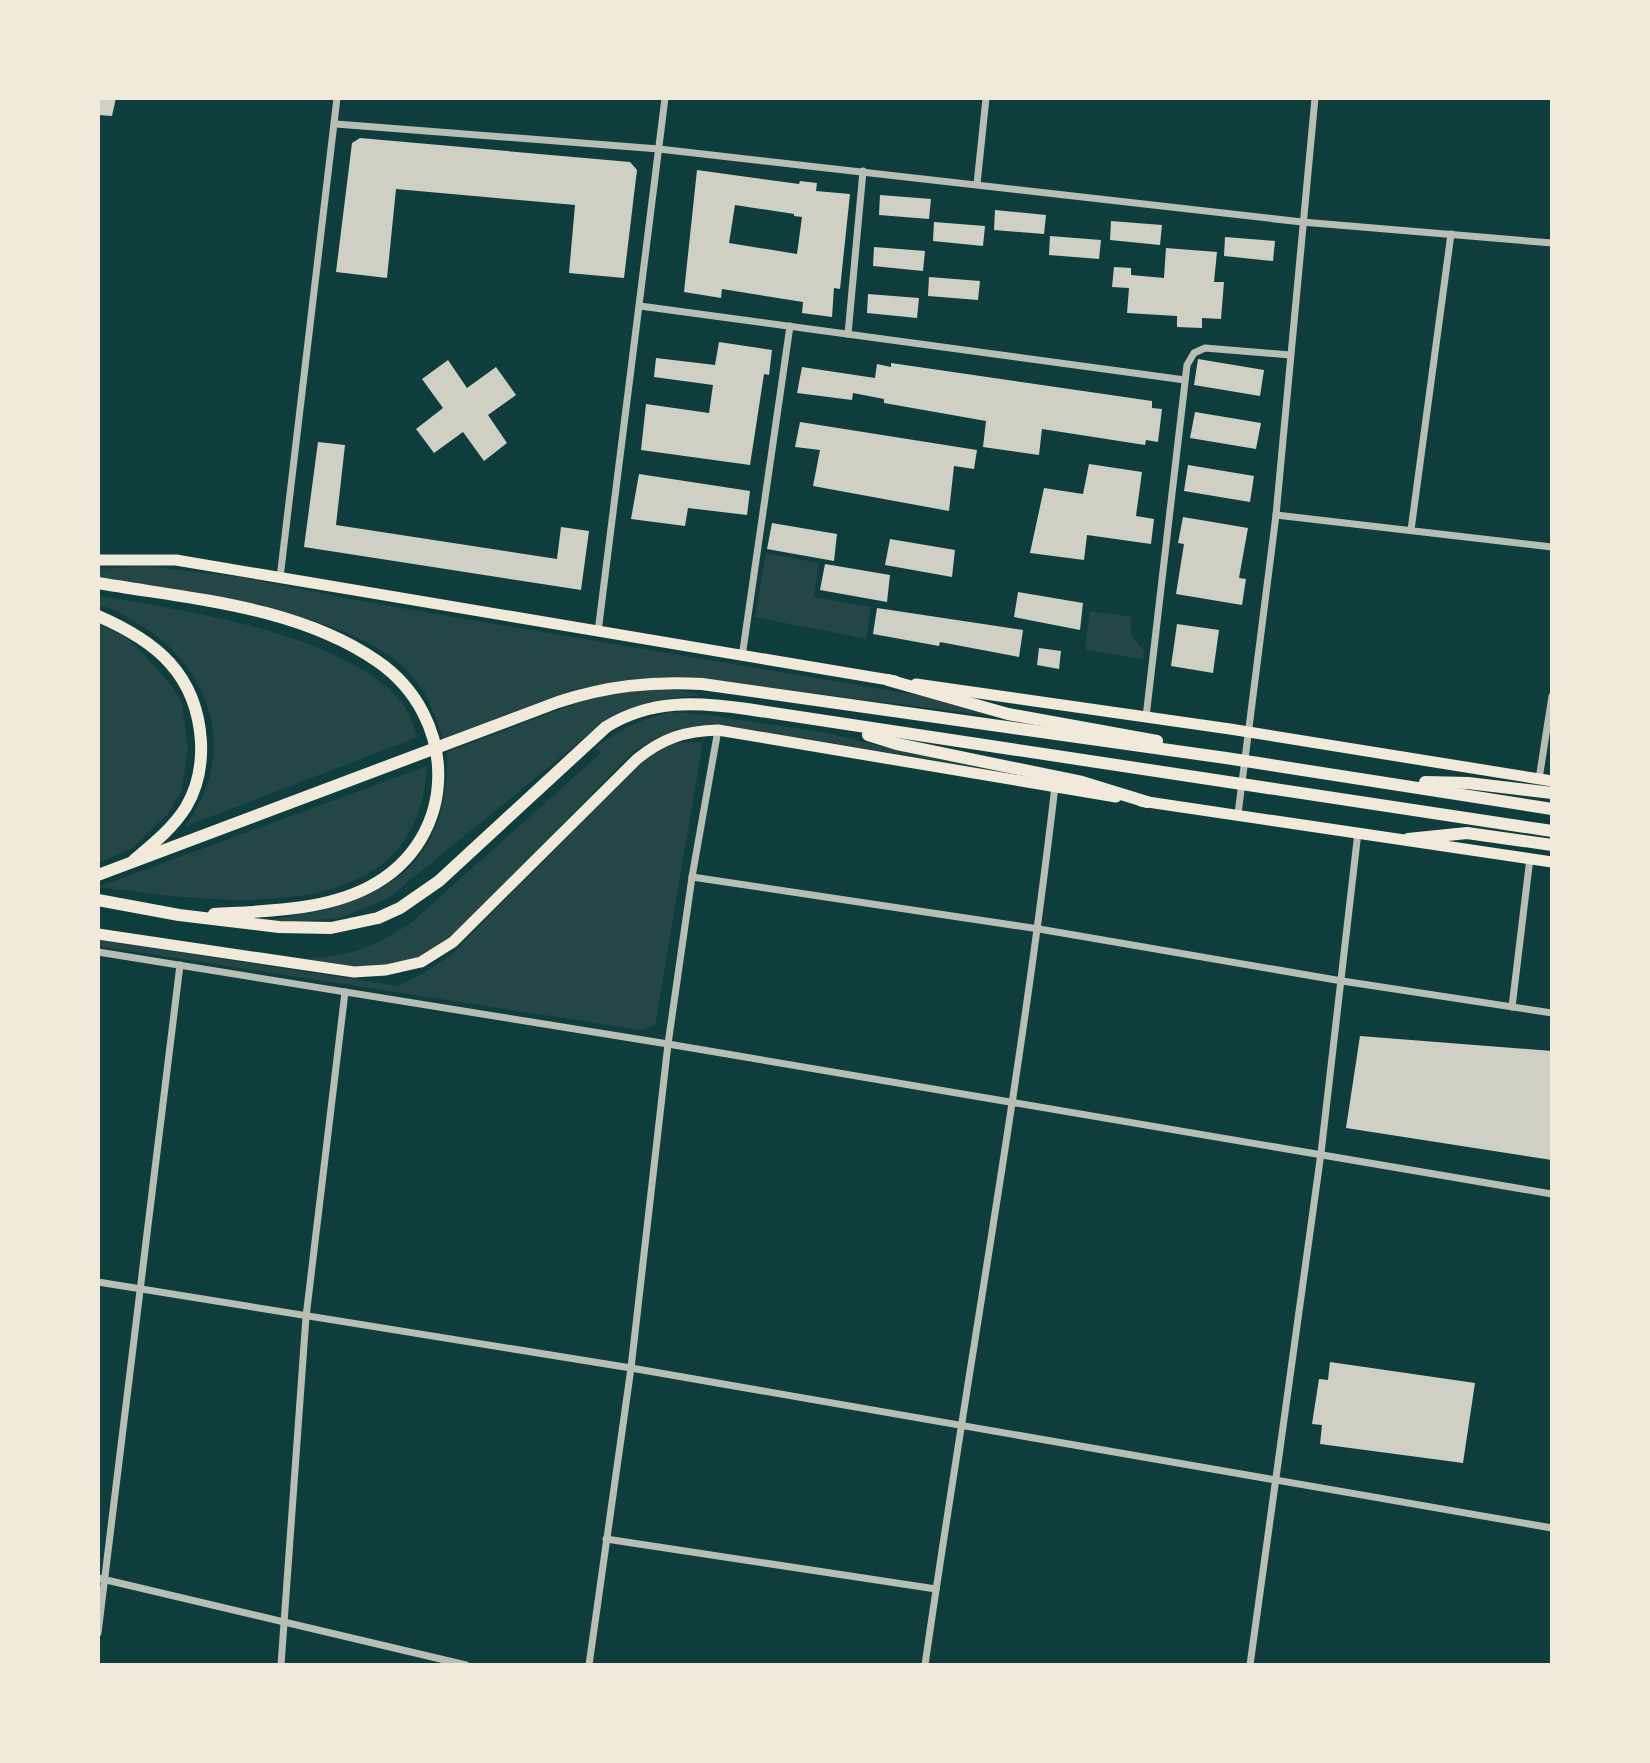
<svg xmlns="http://www.w3.org/2000/svg" width="1650" height="1763" font-family="'DejaVu Sans',sans-serif">
<rect width="100%" height="100%" fill="#0f3d3e"/>
<!-- green -->
<g fill="#244646">
<path d="M766,553L819,563L814,597L871,607L866,639L755,617Z"/>
<path d="M146,566L239,577L372,603L928,697L1008,718L773,688L647,679L444,742C436,718 429,696 413,677C359,610 180,592 98,580V569Z"/>
<path d="M98,596C183,610 345,633 402,703C410,713 413,725 418,737L184,827C240,756 213,667 137,623C125,616 112,608 98,605Z"/>
<path d="M1090,611L1131,617V635L1144,651L1143,659L1085,650Z"/>
<path d="M98,623L124,636L139,649L172,686L182,703L188,748L182,790L168,814L132,848L98,863Z"/>
<path d="M666,688L702,695L671,698L645,705L593,731L387,899L339,918L296,922L268,920C376,904 449,876 447,752L603,693Z"/>
<path d="M671,712L708,715L828,733L909,753L1019,772L1018,774L758,731C702,724 681,721 632,753C592,794 552,835 512,876C483,905 453,943 414,959C379,974 341,966 305,959C356,954 369,950 412,922L601,753L595,748C620,729 641,719 671,712Z"/>
<path d="M703,742L655,1025L641,1030L98,946V940L398,986L424,973L452,954L643,759L672,743Z"/>
<path d="M427,766C419,936 212,901 98,887Z"/>
</g>
<!-- building -->
<g fill="#cfcfc3" fill-rule="evenodd">
<path d="M98,98H116L112,116L98,115Z"/>
<path d="M360,138L630,162L637,170L624,278L569,273L575,205L396,189L387,278L336,272L352,143Z"/>
<path d="M697,170L799,184L800,181L817,183L816,191L850,194L840,289L834,288L832,317L802,313L803,302L722,289L721,298L684,292ZM735,205L794,214V216L802,217L797,254L729,243Z"/>
<path d="M880,195L931,199L929,219L879,215Z"/>
<path d="M995,210L1046,215L1044,234L994,230Z"/>
<path d="M1111,221L1162,225L1160,245L1110,240Z"/>
<path d="M934,222L985,226L983,246L933,241Z"/>
<path d="M1050,236L1101,240L1099,259L1049,255Z"/>
<path d="M1225,237L1275,241L1273,261L1224,256Z"/>
<path d="M874,247L925,251L923,271L873,266Z"/>
<path d="M1166,248L1217,252L1214,282H1224L1221,319L1202,318V328L1177,327V316L1127,313L1129,288L1112,287L1114,267L1131,268V275L1164,278Z"/>
<path d="M929,277L980,281L978,300L928,296Z"/>
<path d="M868,294L919,298L917,318L867,313Z"/>
<path d="M719,342L772,350L769,375L764,374L750,465L641,450L646,404L709,413L713,385L654,377L656,358L715,365Z"/>
<path d="M1198,359L1264,370L1260,396L1194,385Z"/>
<path d="M448,360L467,388L496,367L516,395L488,415L507,443L484,461L463,432L434,453L416,429L443,408L422,379Z"/>
<path d="M891,363L1152,401V408L1162,409L1158,442L1146,440L1145,445L1042,429L1039,455L983,447L986,421L884,403V399L853,393L852,400L797,393L802,367L875,378L877,364L891,367Z"/>
<path d="M1195,412L1261,423L1256,449L1190,438Z"/>
<path d="M800,422L977,450L974,469L954,466L949,511L813,486L820,450L795,447Z"/>
<path d="M318,442L345,445L336,525L557,559L561,527L589,531L581,590L304,547Z"/>
<path d="M1089,464L1142,472L1136,516L1154,519L1151,544L1087,535L1084,560L1030,553L1044,488L1083,494Z"/>
<path d="M1188,465L1254,476L1250,502L1184,491Z"/>
<path d="M639,474L750,491L747,515L688,508L685,526L631,519Z"/>
<path d="M1183,517L1248,528L1239,578L1246,579L1242,605L1176,594L1184,544L1178,543Z"/>
<path d="M772,523L837,534L834,561L767,549Z"/>
<path d="M890,539L955,550L952,577L885,565Z"/>
<path d="M825,564L890,575L887,602L820,590Z"/>
<path d="M1018,592L1083,603L1080,630L1014,617Z"/>
<path d="M877,608L1023,630L1019,657L940,642L939,646L873,634Z"/>
<path d="M1177,624L1219,630L1213,673L1171,666Z"/>
<path d="M1039,648L1061,651L1059,669L1037,665Z"/>
<path d="M1360,1036L1552,1051V1160L1346,1128Z"/>
<path d="M1330,1362L1475,1383L1463,1463L1320,1444L1322,1425L1312,1424L1319,1379L1328,1380Z"/>
</g>
<g fill="none" stroke-linecap="round" stroke-linejoin="round">
<!-- minor -->
<g stroke="#b8beb3" stroke-width="7">
<path d="M336,124L659,149L1302,222L1552,243"/>
<path d="M977,184L986,98"/>
<path d="M640,306L1185,380"/>
<path d="M848,334L863,171"/>
<path d="M1276,515L1552,547"/>
<path d="M1411,530L1451,234"/>
<path d="M280,578L337,98"/>
<path d="M598,632L665,98"/>
<path d="M742,657L790,326"/>
<path d="M1146,717L1187,365L1194,353L1205,348L1290,355"/>
<path d="M1539,779L1552,696"/>
<path d="M1238,814L1276,515L1315,98"/>
<path d="M692,877L1039,929L1342,981L1552,1013"/>
<path d="M98,952L668,1044L1552,1194"/>
<path d="M1512,1007L1530,858"/>
<path d="M98,1282L631,1368L1552,1528"/>
<path d="M606,1539L936,1589"/>
<path d="M98,1578L466,1665"/>
<path d="M98,1633L180,965"/>
<path d="M281,1665L306,1317L345,992"/>
<path d="M589,1665L631,1368L668,1044L692,877L718,730"/>
<path d="M925,1665C967,1372 1021,1081 1055,786"/>
<path d="M1250,1665L1321,1153L1358,832"/>
</g>
<!-- secondary -->
<g stroke="#f1e9da" stroke-width="11">
<path d="M98,560H176L895,681"/>
<path d="M916,684L1230,729L1552,781"/>
<path d="M1141,801L1552,862"/>
<path d="M98,934L354,972L386,970L421,962L453,942L637,759C663,738 685,731 718,730L1116,797"/>
</g>
<!-- trunk -->
<g stroke="#f1e9da" stroke-width="12">
<path d="M98,583C191,599 297,606 377,661C459,717 461,839 369,887C323,911 265,911 214,914"/>
<path d="M98,616C156,641 197,674 201,742C202,765 198,787 186,807C173,828 153,844 134,860"/>
<path d="M888,680L1008,714L1157,741"/>
<path d="M868,735L897,744L1082,782L1147,802"/>
<path d="M1425,782L1468,783L1552,793"/>
<path d="M1408,839L1467,833L1552,845"/>
<path d="M98,875L558,702C607,686 651,681 702,684L1226,758L1552,809"/>
<path d="M98,900L179,915L279,927L331,928L378,918L400,908L439,881L606,727C651,699 697,702 747,709L1552,831"/>
</g>
</g>
<!-- border -->
<rect width="1650" height="1763" fill="none" stroke="#f1e9da" stroke-width="200"/>
</svg>
